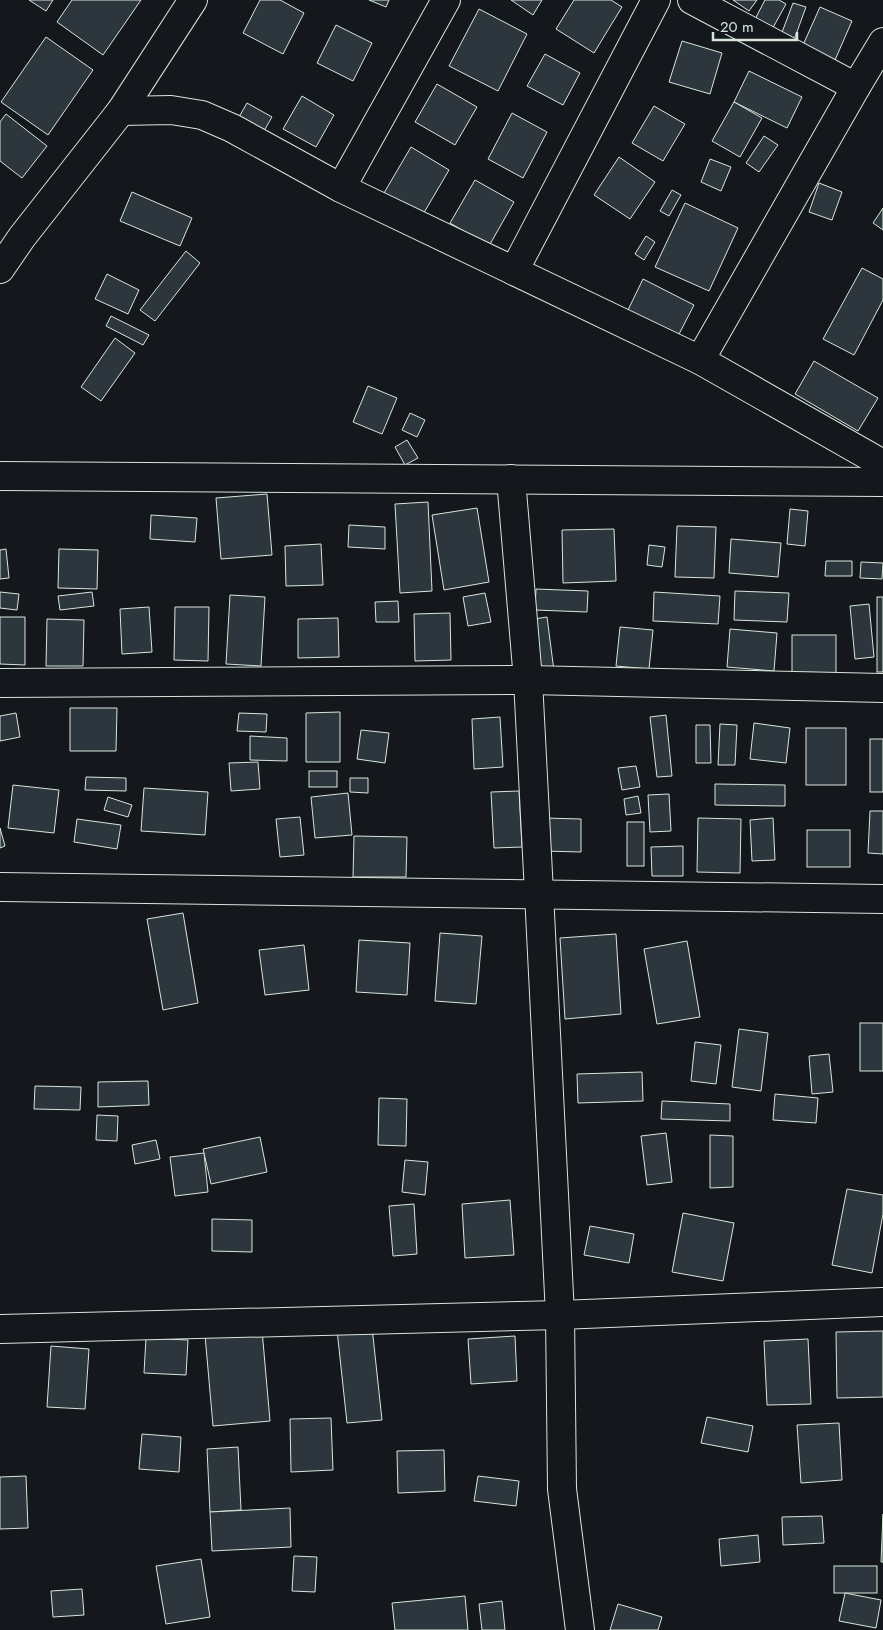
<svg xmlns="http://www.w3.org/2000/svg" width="883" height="1630" font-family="Jost,sans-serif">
<rect width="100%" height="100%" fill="#14181c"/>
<!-- building -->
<g fill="#2c363c" stroke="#d8e6dc">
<path d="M29,0H53L46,11Z"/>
<path d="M72,0H141L103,55L57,22Z"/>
<path d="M260,0H280L304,13L283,54L243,33Z"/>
<path d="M369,0H389L386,7Z"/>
<path d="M511,0H542L533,15Z"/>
<path d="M574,0H611L622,7L594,53L556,29Z"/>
<path d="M733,0H757L749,11Z"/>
<path d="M765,0H779L786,4L770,33L753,23Z"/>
<path d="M793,3L806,7L794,40L781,35Z"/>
<path d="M820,7L852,21L835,60L803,45Z"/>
<path d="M479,9L527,34L498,91L449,66Z"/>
<path d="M336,25L372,43L353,81L317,63Z"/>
<path d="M46,37L93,70L48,135L1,102Z"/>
<path d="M682,41L722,53L710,94L669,82Z"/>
<path d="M545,54L580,73L563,105L527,86Z"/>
<path d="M749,71L802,97L787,128L734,102Z"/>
<path d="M437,84L477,107L455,145L415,122Z"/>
<path d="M302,96L334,115L316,147L283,129Z"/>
<path d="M734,102L762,118L740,157L712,141Z"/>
<path d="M247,103L272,117L261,136L236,122Z"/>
<path d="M654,106L685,124L663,161L632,143Z"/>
<path d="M512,113L547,132L523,178L488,159Z"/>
<path d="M6,114L47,146L22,178L0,161V122Z"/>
<path d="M764,136L778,145L759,172L746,163Z"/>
<path d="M411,147L449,170L422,216L384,193Z"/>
<path d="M619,157L655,182L630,219L594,195Z"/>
<path d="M710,159L731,167L721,191L701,182Z"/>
<path d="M475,180L514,202L489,246L450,223Z"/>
<path d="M819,183L842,192L832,220L809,212Z"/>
<path d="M672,190L681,195L669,216L660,211Z"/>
<path d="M132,192L192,218L180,246L120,221Z"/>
<path d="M685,203L738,228L709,291L655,267Z"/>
<path d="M883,208V230L873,223Z"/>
<path d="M646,236L655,242L644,260L635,254Z"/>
<path d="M186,251L200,263L155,321L140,310Z"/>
<path d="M862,268L883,279V300L854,355L823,339Z"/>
<path d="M107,274L139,290L128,314L95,299Z"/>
<path d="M643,279L694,305L677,338L627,312Z"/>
<path d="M111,316L149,335L143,345L106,326Z"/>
<path d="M115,338L135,353L101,401L81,387Z"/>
<path d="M814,361L878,398L858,431L795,394Z"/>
<path d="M368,386L397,398L382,434L353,422Z"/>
<path d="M410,413L425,420L417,437L402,430Z"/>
<path d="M407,440L418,458L405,465L395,447Z"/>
<path d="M267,494L272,555L221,559L216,498Z"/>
<path d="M428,502L432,591L400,593L395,504Z"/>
<path d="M477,508L489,582L444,590L432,515Z"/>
<path d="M790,509L808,511L805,546L787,544Z"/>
<path d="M151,515L197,518L195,542L150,539Z"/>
<path d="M349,525L385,527V549L348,547Z"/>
<path d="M677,526L716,527L714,578L675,577Z"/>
<path d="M614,529L616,581L563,583L562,530Z"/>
<path d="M731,539L781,543L778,577L729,573Z"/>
<path d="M321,544L323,585L286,586L285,546Z"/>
<path d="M649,545L665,547L662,567L647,565Z"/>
<path d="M6,549L9,578L0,579V550Z"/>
<path d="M59,549L98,550L97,589L58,588Z"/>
<path d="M826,561H852V576H825Z"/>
<path d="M861,562L883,563L882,579L860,578Z"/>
<path d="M536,589L588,591L587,612L535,610Z"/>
<path d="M735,591L789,593L787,622L734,620Z"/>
<path d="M0,592L19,594L17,610L0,608Z"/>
<path d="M92,592L94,606L60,610L58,596Z"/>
<path d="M654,592L720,596L718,624L653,621Z"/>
<path d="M485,593L491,622L468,626L463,597Z"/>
<path d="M230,595L265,597L261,666L226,664Z"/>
<rect x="877" y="597" width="6" height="75"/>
<path d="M398,601L399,622H376L375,602Z"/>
<path d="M869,604L874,657L855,659L850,606Z"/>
<path d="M149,607L152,652L122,654L120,609Z"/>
<path d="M175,607H209L208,661L174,660Z"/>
<path d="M450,613L451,660L415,661L414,614Z"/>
<path d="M0,617H25V665L0,664Z"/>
<path d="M547,617L554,671L535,673L528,620Z"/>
<path d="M338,618L339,657L298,658V619Z"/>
<path d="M47,619L84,620L83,666H46Z"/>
<path d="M620,627L653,630L649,669L616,666Z"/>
<path d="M730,629L777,633L774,671L727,667Z"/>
<rect x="792" y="635" width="44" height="38"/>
<path d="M70,708H117L116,751H70Z"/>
<path d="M340,712V762H306V713Z"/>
<path d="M16,713L20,737L0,741V716Z"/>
<path d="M239,713L267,714L266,732L237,731Z"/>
<path d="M666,715L672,776L657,777L650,717Z"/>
<path d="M500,717L503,767L474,769L472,719Z"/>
<path d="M754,723L790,728L786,763L750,759Z"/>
<path d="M720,724L737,725L735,765H718Z"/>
<path d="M696,725H710L711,763H696Z"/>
<rect x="806" y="728" width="40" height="57"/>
<path d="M361,730L389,733L385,763L357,759Z"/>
<path d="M250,736L287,738V761L250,760Z"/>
<rect x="870" y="739" width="13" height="53"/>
<path d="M258,762L260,789L231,791L229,763Z"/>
<path d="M636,766L640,787L622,790L618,768Z"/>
<rect x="309" y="771" width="28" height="16"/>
<path d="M86,777L126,778V791L85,790Z"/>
<path d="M350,778H368V793L350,792Z"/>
<path d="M715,784L785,785V806L715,805Z"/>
<path d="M13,785L59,790L54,833L8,828Z"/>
<path d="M144,788L208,792L205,835L141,831Z"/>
<path d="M519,791L522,847L494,848L491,792Z"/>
<path d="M348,793L352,835L315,838L311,797Z"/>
<path d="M669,794L671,831L650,832L648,795Z"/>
<path d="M638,796L641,813L626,815L624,799Z"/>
<path d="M108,797L132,805L128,817L104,810Z"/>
<path d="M870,811H883V854L868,853Z"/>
<path d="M300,817L304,855L280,857L276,819Z"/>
<path d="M544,818L581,819V852L543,851Z"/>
<path d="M698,818L741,819L740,873L697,872Z"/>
<path d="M773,818L775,860L752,861L750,820Z"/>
<path d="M77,819L121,825L117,849L74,842Z"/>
<rect x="627" y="822" width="17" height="44"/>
<path d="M0,828L5,846L0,848Z"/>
<rect x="807" y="830" width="43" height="37"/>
<path d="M354,836L407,837L406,877H353Z"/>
<path d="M683,846V876H652L651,847Z"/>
<path d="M183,913L198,1003L163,1010L147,919Z"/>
<path d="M440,933L482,936L476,1004L435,1001Z"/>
<path d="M616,934L621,1014L565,1019L560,938Z"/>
<path d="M359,940L410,943L407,995L356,992Z"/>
<path d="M687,941L700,1017L657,1024L644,949Z"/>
<path d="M304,945L309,990L265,995L259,950Z"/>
<rect x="860" y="1023" width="23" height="48"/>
<path d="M739,1029L768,1033L761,1091L732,1087Z"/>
<path d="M695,1042L721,1045L716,1084L691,1081Z"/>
<path d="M829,1054L833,1092L812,1094L809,1056Z"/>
<path d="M642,1072L643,1101L578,1103L577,1074Z"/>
<path d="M148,1081L149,1105L98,1107V1082Z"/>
<path d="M35,1086L81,1087L80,1110L34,1109Z"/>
<path d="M775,1094L818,1098L816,1123L773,1120Z"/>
<path d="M379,1098L407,1099L406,1146L378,1145Z"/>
<path d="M662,1101L730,1104V1121L661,1119Z"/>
<path d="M97,1115L118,1116L117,1141L96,1140Z"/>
<path d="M666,1133L672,1182L647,1185L641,1136Z"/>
<path d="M710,1135L733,1136V1187L710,1188Z"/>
<path d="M260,1137L267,1172L211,1184L203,1149Z"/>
<path d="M156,1140L160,1159L135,1164L132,1145Z"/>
<path d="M204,1153L208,1192L175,1196L170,1157Z"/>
<path d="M405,1160L428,1162L425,1195L402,1192Z"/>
<path d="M847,1189L883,1195V1214L872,1273L832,1265Z"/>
<path d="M510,1200L514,1255L465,1258L462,1204Z"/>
<path d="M414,1204L417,1254L393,1256L389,1206Z"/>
<path d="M683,1213L734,1223L723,1281L672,1272Z"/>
<path d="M212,1219L252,1220V1252L212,1251Z"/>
<path d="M590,1226L634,1234L629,1263L584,1255Z"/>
<path d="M372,1327L382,1420L347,1423L337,1330Z"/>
<path d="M262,1330L270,1421L213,1426L205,1335Z"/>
<path d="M883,1331V1397L837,1398L836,1332Z"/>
<path d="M515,1336L517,1381L471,1384L468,1339Z"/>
<path d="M146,1338L188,1340L186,1375L144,1373Z"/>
<path d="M808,1339L811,1404L767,1405L764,1341Z"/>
<path d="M51,1346L89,1349L85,1409L47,1407Z"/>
<path d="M707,1417L753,1426L748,1452L701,1443Z"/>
<path d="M331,1418L333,1470L291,1472L290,1419Z"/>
<path d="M839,1423L842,1480L801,1483L797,1425Z"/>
<path d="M142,1434L181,1437L179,1472L139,1469Z"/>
<path d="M238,1447L241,1510L210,1512L207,1449Z"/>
<path d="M444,1450L445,1491L398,1493L397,1451Z"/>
<path d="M26,1476L28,1528L0,1529V1477Z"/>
<path d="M478,1476L519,1481L516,1506L474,1501Z"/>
<path d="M290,1508L291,1547L212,1551L210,1512Z"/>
<path d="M883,1514V1562H881Z"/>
<path d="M822,1516L824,1543L783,1545L782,1517Z"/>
<path d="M758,1535L760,1562L721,1566L719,1539Z"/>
<path d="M294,1556L317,1557L315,1592L292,1591Z"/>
<path d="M201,1559L210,1617L166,1624L156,1566Z"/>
<rect x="834" y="1566" width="43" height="27"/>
<path d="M82,1589L84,1615L53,1617L51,1591Z"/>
<path d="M845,1593L881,1600L876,1628L839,1621Z"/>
<path d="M465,1596L468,1630H395L392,1603Z"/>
<path d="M502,1601L505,1630H482L479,1604Z"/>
<path d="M618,1604L662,1617L658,1630H610Z"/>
</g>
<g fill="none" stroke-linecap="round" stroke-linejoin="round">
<defs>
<g id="minor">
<path d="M692,0L856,87"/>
<path d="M121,111L171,110L202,115L232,128L341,188L700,360L883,464"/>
<path d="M341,188L446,0"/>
<path d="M0,269L22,237L121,111L193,0"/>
<path d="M514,271L656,0"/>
<path d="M700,360L856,87L883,42"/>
<path d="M0,476L883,482"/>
<path d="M511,479L528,680L539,893L560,1315L562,1489L580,1630"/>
<path d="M0,683L528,680L883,688"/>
<path d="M0,887L883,899"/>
<path d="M0,1329L560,1315L883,1302"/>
</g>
</defs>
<!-- minor casing -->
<use href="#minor" stroke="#d8e6dc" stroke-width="30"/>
<!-- minor -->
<use href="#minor" stroke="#14181c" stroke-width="28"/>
</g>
<!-- scale -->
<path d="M713 32v8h84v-8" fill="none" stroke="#d8e6dc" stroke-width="2.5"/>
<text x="720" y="32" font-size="15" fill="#d8e6dc" stroke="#14181c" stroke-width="4" paint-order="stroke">20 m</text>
</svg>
